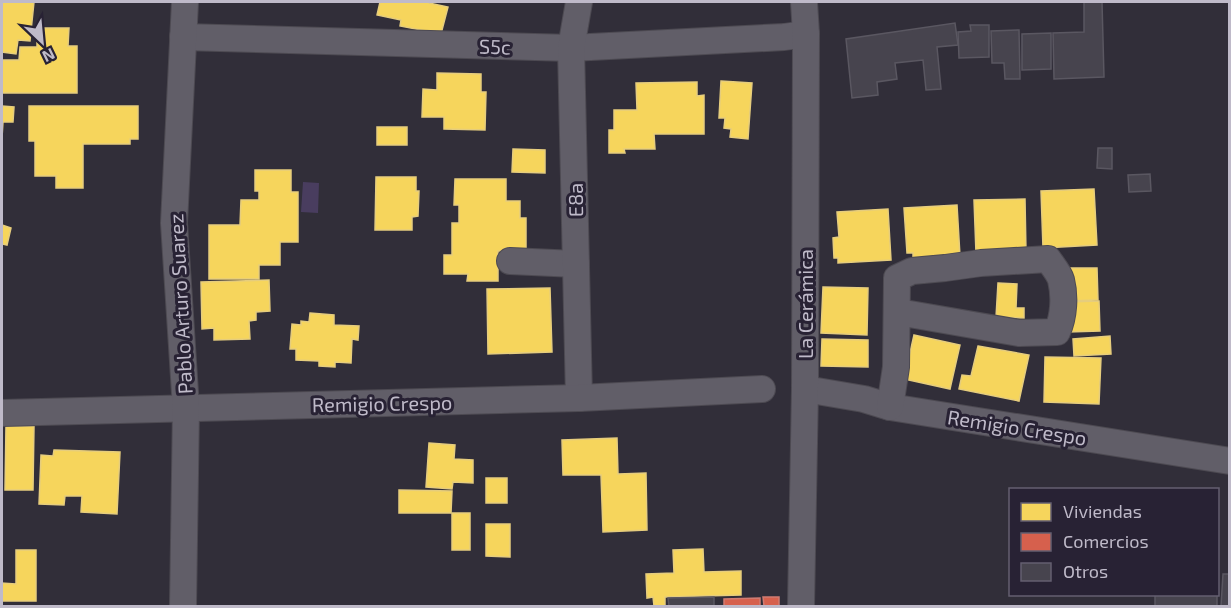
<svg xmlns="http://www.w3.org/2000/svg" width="1231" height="608" font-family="'Exo 2',sans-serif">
<rect width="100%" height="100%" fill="#312e39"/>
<!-- water -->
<path fill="#493d5f" d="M303,182L319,183L318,213L301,212Z"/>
<!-- homes -->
<g fill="#f6d55c" stroke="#e6cd7d" stroke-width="1.5">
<path d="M2,2H34L30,41L18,40L16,54L2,52Z"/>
<path d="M380,2H429V3L448,7L441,34L400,26L401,20L377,15Z"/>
<path d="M37,28H69L68,46H77V93H2V60H19L20,47H37Z"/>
<path d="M437,73L481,74V92H486L485,130L444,129V117H422L423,89L437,90Z"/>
<path d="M721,81L752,83L748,139L730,137L731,129L724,128L725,118H719Z"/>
<path d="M697,82V96L704,95V134H654L655,149H624L625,153H609V130H614V110H637L636,83Z"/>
<path d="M2,106L14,107L13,122H3L2,138Z"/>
<path d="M29,106H138V139H130V144H83V188H56V176H35V141H29Z"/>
<rect x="377" y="127" width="30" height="18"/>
<path d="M513,149L545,150V173L512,172Z"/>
<path d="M255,170H291V192H298V242H280V265H259V279H209V225H240L241,200H259V191H255Z"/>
<path d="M376,177H416V191H419L418,216L412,217V230H375Z"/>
<path d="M455,179H506V201H520V218H526V251H498V281H467L468,274H444V255H452V223H459V205H454Z"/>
<path d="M1094,189L1097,245L1043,248L1041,191Z"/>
<path d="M1025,199L1026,252L976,253L974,200Z"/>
<path d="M957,205L960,256L913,259V253H907L904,208Z"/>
<path d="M888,209L891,260L838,263V258H834L833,238L839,237L837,212Z"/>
<path d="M2,225L11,228L7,245L2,244Z"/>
<path d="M1067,268H1097L1098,300L1067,301Z"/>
<path d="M269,280L270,311L256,312V320L249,321L250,339L214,340V328L202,329L201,282Z"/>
<path d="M998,283L1017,284L1016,308H1024V318L996,317Z"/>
<path d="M823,287L868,288L867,335L821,333Z"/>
<path d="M550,288L552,352L488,354L487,289Z"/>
<path d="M1099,301L1100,331L1068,332L1067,302Z"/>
<path d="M310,313L334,315V325L359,326L358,340L352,339L351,363L335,362V367L319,366V361L296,360V349H290L292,324L301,325V321L309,322Z"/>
<path d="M914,335L960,345L950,389L904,379Z"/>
<path d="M1110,336L1111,354L1074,356L1073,339Z"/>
<path d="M822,339L868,340V367L821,366Z"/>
<path d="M978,346L1029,355L1019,401L959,389L962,375L971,376Z"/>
<path d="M1045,357L1101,358L1099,404L1044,402Z"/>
<path d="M6,426H34L33,490H5Z"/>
<path d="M617,438L618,474L646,473L647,530L603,532L601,475H563L562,440Z"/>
<path d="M429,443L455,445L454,459L473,460V483L453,482L452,489L426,487Z"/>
<path d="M54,450L120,452L117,514L81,512L82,496H65L64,505L39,504L41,455L53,456Z"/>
<rect x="486" y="478" width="21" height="25"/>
<path d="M399,490L452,491L451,513H399Z"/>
<rect x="452" y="513" width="18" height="37"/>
<path d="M486,524H510V557L486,556Z"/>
<path d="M703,549L704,572L741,571V595L665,597V606H654L653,597L647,598L646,574L674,573L673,550Z"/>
<path d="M16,550H36V601H2V583L16,584Z"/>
</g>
<!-- shops -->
<g fill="#d6604d" stroke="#cf7b72" stroke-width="1.5">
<path d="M763,597H779V606H764Z"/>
<path d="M760,598V606H724V599Z"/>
</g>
<!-- building -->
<g fill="#47444e" stroke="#5a5761" stroke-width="1.5">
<path d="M1084,2H1102L1104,77L1054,79L1053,33L1084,32Z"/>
<path d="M955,23L958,45L937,47L941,89L926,90L923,60L895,63L897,79L877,82L878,95L852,98L846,39Z"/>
<path d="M970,25H989V57L959,58L958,32L971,31Z"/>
<path d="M1019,30L1020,79H1005L1004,63H992L991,31Z"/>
<path d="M1051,33V69L1022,70V34Z"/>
<path d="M1098,148H1112V169L1097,168Z"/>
<path d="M1150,174L1151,191L1129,192L1128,175Z"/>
<path d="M1223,574H1230V606H1221Z"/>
<rect x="1155" y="594" width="62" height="12"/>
<path d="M714,597V606H669L668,598Z"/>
</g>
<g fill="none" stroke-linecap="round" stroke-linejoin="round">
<defs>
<g id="minor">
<path d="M183,37L571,48L784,37L806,34"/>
<path d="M510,261L576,264"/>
<path d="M805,389L864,399L890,407L1230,461"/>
<path d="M579,398L571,48L579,2"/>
<path d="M890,407L896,367L897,278L912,271L945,268L981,263L1048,259C1052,265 1059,273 1061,280C1065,296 1064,316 1057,332L1019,333L898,312"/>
<path d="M2,413L579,398L762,389"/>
<path d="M183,606L186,408L174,223L185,2"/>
<path d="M801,606L805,389L806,34L804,2"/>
</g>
</defs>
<!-- minor casing -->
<use href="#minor" stroke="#4d4a52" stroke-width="28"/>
<!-- minor -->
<use href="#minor" stroke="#615e68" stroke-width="26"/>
</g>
<g text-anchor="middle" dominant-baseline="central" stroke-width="6" stroke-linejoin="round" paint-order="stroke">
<!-- street labels -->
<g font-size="20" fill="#bfbac9" stroke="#282234">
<text transform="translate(495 46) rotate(2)">S5c</text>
<text transform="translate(575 200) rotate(-91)">E8a</text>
<text transform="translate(180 304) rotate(-93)">Pablo Arturo Suarez</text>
<text transform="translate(805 304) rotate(-90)">La Cerámica</text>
<text transform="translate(382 403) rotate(-1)">Remigio Crespo</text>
<text transform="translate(1017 427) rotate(9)">Remigio Crespo</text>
</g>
</g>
<!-- border -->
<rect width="1231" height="608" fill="none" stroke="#bfbac9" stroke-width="6"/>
<!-- legend -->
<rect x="1009" y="488" width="210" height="108" fill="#282234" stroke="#645f70" stroke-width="1.5"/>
<rect x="1021" y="503" width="30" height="18" fill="#f6d55c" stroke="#645f70" stroke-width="1.5"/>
<text x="1063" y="518" font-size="18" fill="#bfbac9">Viviendas</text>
<rect x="1021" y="533" width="30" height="18" fill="#d6604d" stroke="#645f70" stroke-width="1.5"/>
<text x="1063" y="548" font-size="18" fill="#bfbac9">Comercios</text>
<rect x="1021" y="563" width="30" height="18" fill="#47444e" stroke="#645f70" stroke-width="1.5"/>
<text x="1063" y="578" font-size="18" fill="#bfbac9">Otros</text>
<!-- north arrow -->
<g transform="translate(42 42) rotate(154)" stroke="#282234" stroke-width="4.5" paint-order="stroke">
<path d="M0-4.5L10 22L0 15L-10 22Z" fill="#bfbac9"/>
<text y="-9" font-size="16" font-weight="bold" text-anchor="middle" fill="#bfbac9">N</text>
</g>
</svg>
